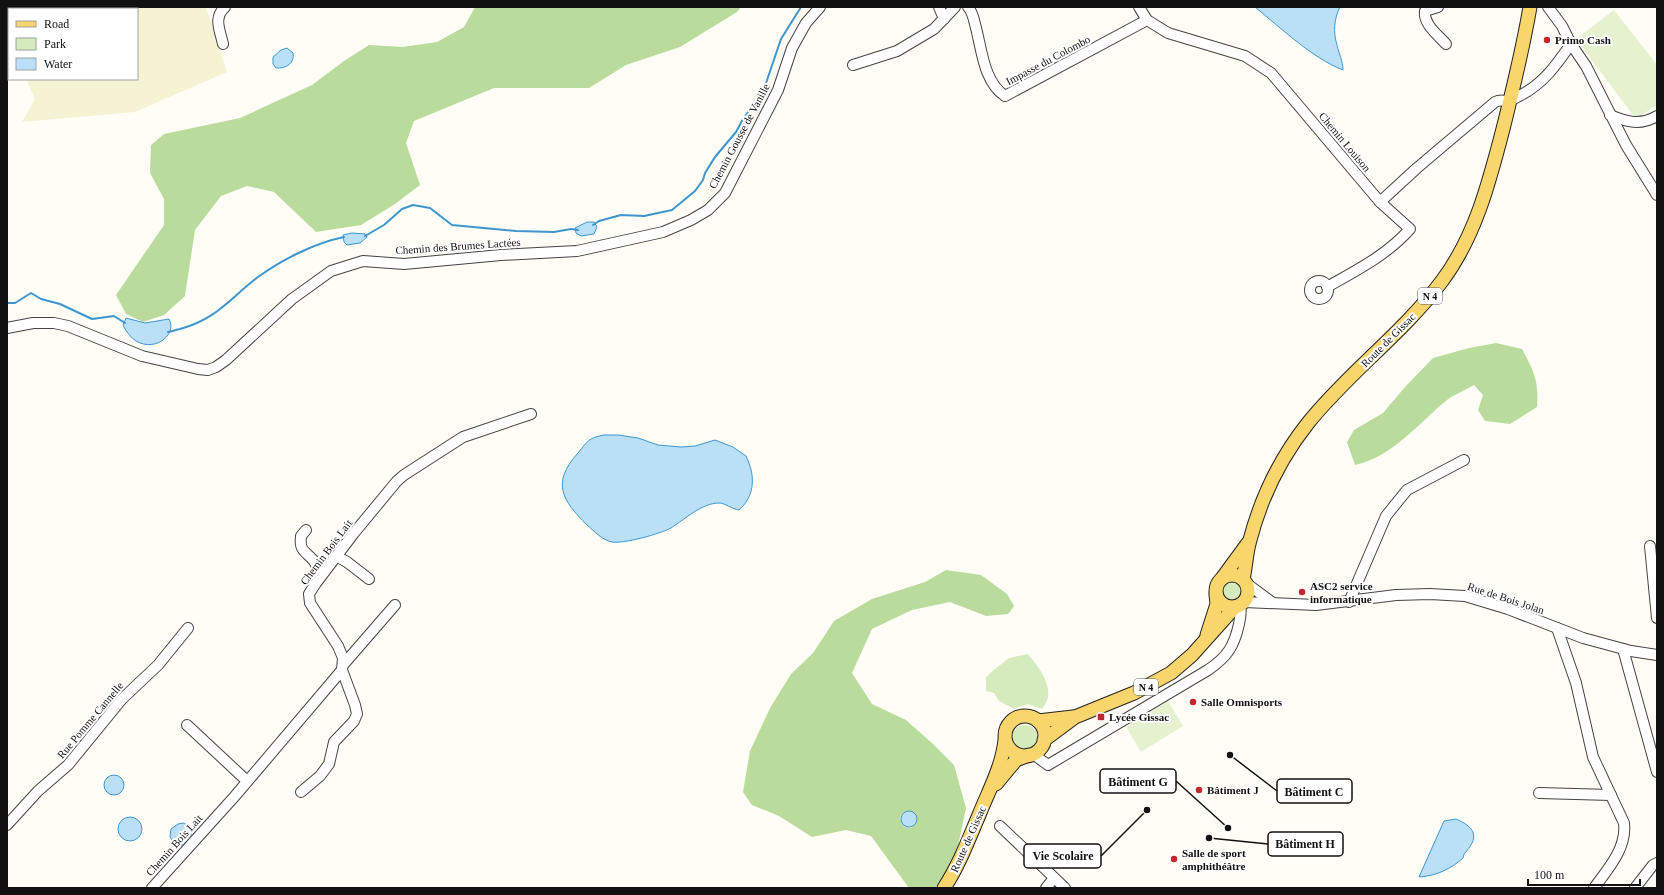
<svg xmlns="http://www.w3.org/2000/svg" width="1664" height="895" font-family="Georgia,serif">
<rect width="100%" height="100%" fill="#fffdf5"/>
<!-- farmland -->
<path fill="#f6f3d4" d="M7,7H206L227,72L135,112L22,122L35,99L26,79H137V9H9V78H7Z"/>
<!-- green -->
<g fill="#d5ebbd">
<path d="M1232,578C1242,579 1247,589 1245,598L1230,605L1222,601L1219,589L1224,581Z"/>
<path d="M1028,654C1040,669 1058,691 1042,709L1028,704L1014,709L999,701L994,693L986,691V678L990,673L1009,658Z"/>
<circle cx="1025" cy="738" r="13"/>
</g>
<!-- forest -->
<g fill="#b9dc9c" fill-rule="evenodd">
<path d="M475,7H741L737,12L680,47L626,65L589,88H494L414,121L406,143L420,185L395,204L361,225L316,232L274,192L247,186L221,196L195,230L185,296L164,315L143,322L126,314L116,295L164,225V199L150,173L151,145L164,134L240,118L312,85L344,61L369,45L403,47L437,42L464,27Z"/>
<path d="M1496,343L1522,349C1534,371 1539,381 1537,407L1510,424L1485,421L1478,410L1483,395L1474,385C1466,390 1455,394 1447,400C1420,422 1391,458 1355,465L1347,442L1354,430L1383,413L1405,387L1433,358L1469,348Z"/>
<path d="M946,570L981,575L1007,594L1014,606L1008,614L986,616L950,602L912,610L872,629L852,673L872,704L906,720L933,744L954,765L966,808L955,860L935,888H909L871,836L846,830L812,837L779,816L752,805L743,792L750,751L770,708L791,674L813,653L834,621L872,599L925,582ZM906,811H911L917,817V822L911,828L905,827L900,819L901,815Z"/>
</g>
<!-- pitch -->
<g fill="#e6f2cf">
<path d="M1614,10L1657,65V105L1636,119L1576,39Z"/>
<path d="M1168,701L1183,726L1141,752L1126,727Z"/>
</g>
<!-- water -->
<g fill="#b9e0f7" stroke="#3f96cf">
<path d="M1255,7H1340C1334,19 1333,32 1337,45C1339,54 1343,61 1343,70C1312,58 1281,28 1255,7Z"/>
<path d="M287,48L293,53C295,63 286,69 276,68L273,64V57L281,50Z"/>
<path d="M587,222H594L597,227L594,234L581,236L576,233L575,228Z"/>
<path d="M352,233L365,234L367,237L360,243L347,245L344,242L343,235Z"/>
<path d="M126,318L145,323L169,319C180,339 140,362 123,325Z"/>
<path d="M604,435H618L638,438L658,445L681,447L695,446L715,440L733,447L746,456C755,474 756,495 739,510C732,509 725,503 719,503C702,503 685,519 671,528C660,534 623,544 612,542C602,540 594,531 587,525C562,500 551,483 578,453C588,441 588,438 604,435Z"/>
<circle cx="114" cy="785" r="10"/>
<circle cx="909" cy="819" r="8"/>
<circle cx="130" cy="829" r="12"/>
<path d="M1456,819C1477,828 1479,838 1464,854L1463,858C1451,869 1436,876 1419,877L1444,821Z"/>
<path d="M183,823L190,826C194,838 188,846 176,846L170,837L171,829L178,824Z"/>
</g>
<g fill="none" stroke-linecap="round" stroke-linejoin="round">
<!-- stream -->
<g stroke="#3f96cf" stroke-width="2">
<path d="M593,225L599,221L621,215L644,216L672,210L695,191L703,180L705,173L715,157L736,132L743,119L759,97L765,86L781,39L801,7"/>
<path d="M365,236L384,225L402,209L413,205L430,208L452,225L516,231L554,232L571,229L578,230"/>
<path d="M7,303H15L31,293L41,299L60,304L92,319L114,316L125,323"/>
<path d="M168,332C172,332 175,330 180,329C217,319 229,299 258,277C283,259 315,243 344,237"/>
</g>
<defs>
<g id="minor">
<path d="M939,7L944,19"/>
<path d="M968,7C973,12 974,21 976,28C982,51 984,82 1005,96L1147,20"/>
<path d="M1139,7L1147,20L1168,33L1245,56L1271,73L1380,202L1417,168L1495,102C1501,99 1505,102 1510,100C1514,100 1518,96 1521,95C1544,83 1557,64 1571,44"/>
<path d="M1438,7L1425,11C1423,24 1438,35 1446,44"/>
<path d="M1548,7L1562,26L1571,44L1586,66L1626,145L1657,195"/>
<path d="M223,44C220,30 213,18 225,7"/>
<path d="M853,65L897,51L934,29L955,7"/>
<path d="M1610,115C1627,122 1640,126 1657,116"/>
<circle cx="1319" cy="290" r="9"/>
<path d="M1327,287C1357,270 1387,255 1410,229L1380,202"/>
<path d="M7,328L33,323H54L68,326L142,356L198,369L208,370L216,367L226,360L292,299L331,271L363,261L404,264L501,255L577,251L663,232L691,220L708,210L725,193L778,90L792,48L806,23L820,7"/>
<path d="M306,530L301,536C299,552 306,551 314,561C317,566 318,571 321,575"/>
<path d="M1650,546L1657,618"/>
<path d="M336,556L347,562L369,579"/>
<path d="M1246,583L1273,603"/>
<path d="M1244,602L1316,605L1396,595L1430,594L1465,596L1508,609L1583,638L1631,651L1657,655"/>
<path d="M1349,602L1386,516L1407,490L1464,460"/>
<path d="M1557,628L1576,683L1593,757L1624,823C1627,848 1608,869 1594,888"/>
<path d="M1623,649L1657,772"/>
<path d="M343,665L395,605"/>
<path d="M187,725L247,781"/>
<path d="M1033,754L1048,765L1208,670C1227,657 1234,647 1239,624C1240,618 1242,611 1240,605"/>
<path d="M301,792L320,776L329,764L334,742L354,721L357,714L355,705L342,670"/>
<path d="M1539,793L1611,795"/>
<path d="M7,825L38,791L68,765L122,699L158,665L188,628"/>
<path d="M1000,826L1065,888"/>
<path d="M152,888L235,796L342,670L343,658L338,646L310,603L309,594L316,583L354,533L397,481L404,475L463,437L531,414"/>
<path d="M1046,888L1054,878"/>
<path d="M1635,888L1653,865L1657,863"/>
</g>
<g id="major">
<circle cx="1232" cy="591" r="16"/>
<path d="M1223,577L1248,543"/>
<path d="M1243,579C1246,567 1246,553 1250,540C1261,498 1281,457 1308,423C1349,372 1403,333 1442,281C1475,237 1489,183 1503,129C1513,89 1523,48 1530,7"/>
<path d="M1207,635L1217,604L1216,594"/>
<circle cx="1025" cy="736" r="20"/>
<path d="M1038,721L1073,717"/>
<path d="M1044,740L1075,717L1134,693L1171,673L1192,655L1235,607"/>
<path d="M996,784L1016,760L1029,755"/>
<path d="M944,888C959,865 968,841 979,815C989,790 1002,767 1005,740"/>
</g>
</defs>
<!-- minor casing -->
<use href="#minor" stroke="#444" stroke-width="12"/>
<!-- major casing -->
<use href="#major" stroke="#222" stroke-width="15"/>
<!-- minor -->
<use href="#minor" stroke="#fff" stroke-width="10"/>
<!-- major -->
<use href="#major" stroke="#f9d66b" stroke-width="13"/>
</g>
<!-- markers -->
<g fill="#c4262e" stroke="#fff" stroke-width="1.5">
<circle cx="1547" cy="40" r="4"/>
<circle cx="1302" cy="592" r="4"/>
<circle cx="1193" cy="702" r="4"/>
<rect x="1097" y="713" width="8" height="8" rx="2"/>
<circle cx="1199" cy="790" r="4"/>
<circle cx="1174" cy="859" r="4"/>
</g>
<g text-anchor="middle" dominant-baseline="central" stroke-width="4" stroke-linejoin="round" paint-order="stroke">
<!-- shield labels -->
<g fill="#fff" stroke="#585858" stroke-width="1">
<rect x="1418" y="288" width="24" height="16" rx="3"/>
<rect x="1134" y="679" width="24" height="16" rx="3"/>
</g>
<g font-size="10" font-weight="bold" fill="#111">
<text x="1430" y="296">N 4</text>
<text x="1146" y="687">N 4</text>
</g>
<!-- poi labels -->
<g font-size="11" font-weight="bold" fill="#111" stroke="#fff" text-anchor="start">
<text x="1555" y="40">Primo Cash</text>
<text x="1310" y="586">ASC2 service<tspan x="1310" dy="13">informatique</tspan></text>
<text x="1201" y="702">Salle Omnisports</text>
<text x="1109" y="717">Lycée Gissac</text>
<text x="1207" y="790">Bâtiment J</text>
<text x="1182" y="853">Salle de sport<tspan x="1182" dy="13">amphithéâtre</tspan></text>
</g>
<!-- street labels -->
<g font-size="11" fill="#111" stroke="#fff">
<text transform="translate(1048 60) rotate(-28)">Impasse du Colombo</text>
<text transform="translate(739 136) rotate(-62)">Chemin Gousse de Vanille</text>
<text transform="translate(1345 142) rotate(50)">Chemin Louison</text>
<text transform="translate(458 246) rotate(-4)">Chemin des Brumes Lactées</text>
<text transform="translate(1388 340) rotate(-45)">Route de Gissac</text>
<text transform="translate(326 552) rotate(-53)">Chemin Bois Lait</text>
<text transform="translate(1506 598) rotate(18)">Rue de Bois Jolan</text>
<text transform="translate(90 720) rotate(-50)">Rue Pomme Cannelle</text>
<text transform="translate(968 839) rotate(-66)">Route de Gissac</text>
<text transform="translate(174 845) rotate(-48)">Chemin Bois Lait</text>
</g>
</g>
<!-- callouts -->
<path fill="none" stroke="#111" stroke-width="1.5" d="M1228 828L1176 781M1230 755L1277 791M1209 838L1268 844M1147 810L1101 856"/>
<g fill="#111" stroke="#fff" stroke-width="1.5">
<circle cx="1228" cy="828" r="4"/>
<circle cx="1230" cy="755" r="4"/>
<circle cx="1209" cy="838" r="4"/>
<circle cx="1147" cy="810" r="4"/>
</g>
<g fill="#fff" stroke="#111" stroke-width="1.5">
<rect x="1100" y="769" width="76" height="24" rx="4"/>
<rect x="1277" y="779" width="75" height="24" rx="4"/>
<rect x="1268" y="832" width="75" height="24" rx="4"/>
<rect x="1024" y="844" width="77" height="24" rx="4"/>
</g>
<g font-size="12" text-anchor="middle" font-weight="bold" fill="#111">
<text x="1138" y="786">Bâtiment G</text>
<text x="1314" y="796">Bâtiment C</text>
<text x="1305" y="848">Bâtiment H</text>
<text x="1063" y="860">Vie Scolaire</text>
</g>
<!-- border -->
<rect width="1664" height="895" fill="none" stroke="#111111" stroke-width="16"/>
<!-- legend -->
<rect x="8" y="8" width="130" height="72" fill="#ffffff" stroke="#a0a0a0"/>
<rect x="16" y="21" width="20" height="6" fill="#f9d66b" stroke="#a0a0a0"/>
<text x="44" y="28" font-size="12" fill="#111111">Road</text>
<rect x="16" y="38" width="20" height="12" fill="#d5ebbd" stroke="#a0a0a0"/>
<text x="44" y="48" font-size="12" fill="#111111">Park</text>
<rect x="16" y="58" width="20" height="12" fill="#b9e0f7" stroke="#a0a0a0"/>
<text x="44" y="68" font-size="12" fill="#111111">Water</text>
<!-- scale -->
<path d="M1528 879v6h112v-6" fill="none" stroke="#111111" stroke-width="2"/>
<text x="1534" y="879" font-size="12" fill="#111111" stroke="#ffffff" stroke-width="3" paint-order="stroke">100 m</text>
</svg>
